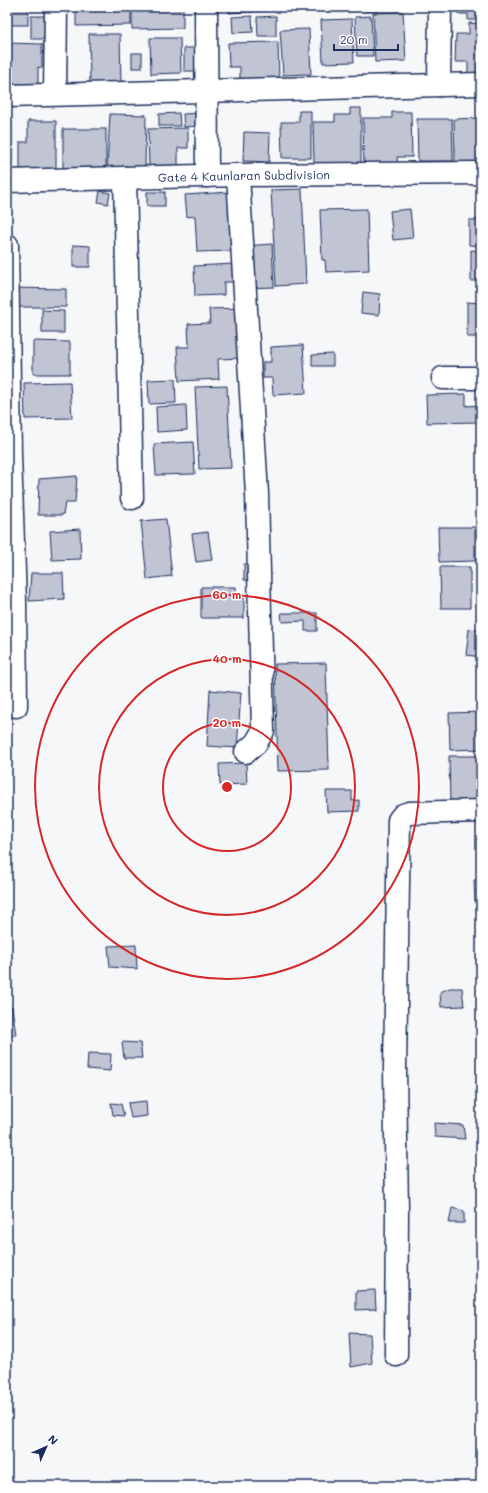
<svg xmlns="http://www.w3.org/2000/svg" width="488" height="1493" font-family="Mali,sans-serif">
<rect width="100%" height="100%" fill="#f6f7f9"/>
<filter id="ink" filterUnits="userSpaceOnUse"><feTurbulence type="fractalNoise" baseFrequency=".025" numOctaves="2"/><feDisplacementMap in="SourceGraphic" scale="8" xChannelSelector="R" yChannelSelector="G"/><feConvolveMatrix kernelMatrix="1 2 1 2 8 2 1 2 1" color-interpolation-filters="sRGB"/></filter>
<g filter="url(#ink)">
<!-- building -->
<g fill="#c0c4d3" stroke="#1b2f5e">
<rect x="7" y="7" width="21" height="18"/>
<path d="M76,7H131V25L76,26Z"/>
<path d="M132,7H183V28L132,29Z"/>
<path d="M229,7H304V9L229,13Z"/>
<path d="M337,7H354V11L337,12Z"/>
<path d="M362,7H378V11H363Z"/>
<path d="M458,7H481V20H468V14H458Z"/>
<path d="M403,12L406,61L375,62L373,13Z"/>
<rect x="31" y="16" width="15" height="23"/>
<path d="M252,16L253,32L233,33L232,17Z"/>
<path d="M276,16V36H258L257,17Z"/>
<path d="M371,16L373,56H357L355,17Z"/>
<path d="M352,19L354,62L323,63L321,20Z"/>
<path d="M469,23L481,24V74H468V62H455L456,34H469Z"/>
<path d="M309,29L311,74L283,75L280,30Z"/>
<path d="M89,34H120L121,84L90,85Z"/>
<path d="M150,38H180L181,73L151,74Z"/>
<path d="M278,42L279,79L240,80V67H229L228,43Z"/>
<path d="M7,43L42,44V68L38,67V84H7Z"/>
<path d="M184,48H196L197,71H184Z"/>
<rect x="132" y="53" width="10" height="15"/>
<path d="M350,108H361V165H314L313,122H335V115H350Z"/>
<path d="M299,111H311V158H282L281,122H299Z"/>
<path d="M392,112H411L412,157H397L398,168H364L363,118H392Z"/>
<path d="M179,113L180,126H159V114Z"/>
<path d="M200,113L201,126L184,127L183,114Z"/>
<path d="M110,114L146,115L145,170L107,168Z"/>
<path d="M481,118V162L455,163L454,119Z"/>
<path d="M417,119H452L453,161H418Z"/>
<path d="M28,121H56V169H20V142H28Z"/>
<rect x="7" y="123" width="5" height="37"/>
<path d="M188,128V148H178V168L149,169L148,129Z"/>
<rect x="63" y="129" width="43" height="43"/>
<path d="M244,132L270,133L269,162L243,161Z"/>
<path d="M302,189L306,284L276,286L271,190Z"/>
<path d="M100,191L110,193L108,204L98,202Z"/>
<rect x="147" y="192" width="18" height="14"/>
<path d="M230,192L234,251L197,252L195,216L187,217L185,195Z"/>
<rect x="479" y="192" width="2" height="20"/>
<path d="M367,209L369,270L326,272L325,260H322L320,210Z"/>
<path d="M410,209L413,238L393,240L390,211Z"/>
<path d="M469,220H481V246L469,245Z"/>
<path d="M272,244L274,287L248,288L245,246Z"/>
<path d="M73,245L90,246V267H73Z"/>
<path d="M471,250L481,251V281H471Z"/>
<path d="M234,264L235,282H224V295L195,296L194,266Z"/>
<path d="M12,288L66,289V307H12Z"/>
<path d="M363,292L380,294L379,315L361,313Z"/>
<path d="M467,302L481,303V337H467Z"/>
<path d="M241,308L244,358L218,359L219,379L179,381L177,347H189L188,324L210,323L209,309Z"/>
<path d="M42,310L64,311V333H42Z"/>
<path d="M33,341L70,342V374H33Z"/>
<path d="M303,345L306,393L273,395L272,378H263V362H271V347Z"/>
<path d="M333,354V366H312V355Z"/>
<path d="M175,379L176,403L149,404L148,380Z"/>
<path d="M70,382L72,418L25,419L24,383Z"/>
<path d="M227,386L231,468L199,469L195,387Z"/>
<path d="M466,394V406L481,405V422L427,423L426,395Z"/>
<path d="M186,405L187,430L157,432L156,407Z"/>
<path d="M193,442L195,474L156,475L154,444Z"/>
<path d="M77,476L75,503H65L63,515H38L39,479Z"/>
<path d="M166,519L172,576L147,579L141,521Z"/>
<path d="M438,527H475V561L439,562Z"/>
<path d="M80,529L81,559L52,560L50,531Z"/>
<path d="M208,532L212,560L196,562L192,534Z"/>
<path d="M244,564H258L259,580H244Z"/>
<path d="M440,567H470V608H441Z"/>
<path d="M31,573H63L64,599L29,601Z"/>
<path d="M201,587H236V598H244V618H201Z"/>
<path d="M281,613H317V631H305V621L282,622Z"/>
<path d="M469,629L481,630V657L466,655Z"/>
<path d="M326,663L329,770L278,771L275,664Z"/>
<path d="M210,690L241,693L237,748L207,746Z"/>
<path d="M481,712V749L450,750L449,713Z"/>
<path d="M449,756H479V805H450Z"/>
<path d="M246,763L247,784L220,785L219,764Z"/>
<path d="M326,791H352V801L359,800V811L327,812Z"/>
<path d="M474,880H481V903H475Z"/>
<path d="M136,945L137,969L110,967L108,946Z"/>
<path d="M450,988H462L464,1006L441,1007L440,992Z"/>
<path d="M7,1007H12L16,1035H7Z"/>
<path d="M481,1029V1060L478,1061L480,1033Z"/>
<path d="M122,1042L140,1043L142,1058H124Z"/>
<path d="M88,1053L111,1054L110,1071L87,1069Z"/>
<path d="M146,1101L147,1116L131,1118L128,1103Z"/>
<path d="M111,1103L121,1104L124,1116L113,1115Z"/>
<path d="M434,1123L463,1125L465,1139L435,1137Z"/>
<path d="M452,1208L464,1211V1223H449Z"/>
<path d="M375,1290L376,1309L356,1310V1291Z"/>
<path d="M349,1333L370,1334L372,1363L351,1367Z"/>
</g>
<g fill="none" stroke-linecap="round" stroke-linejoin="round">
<defs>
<g id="street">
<path d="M206,7L207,176"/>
<path d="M439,85L440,7"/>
<path d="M55,94L56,7"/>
<path d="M7,96L481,84"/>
<path d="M238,175L257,494L263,731L256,743L246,752"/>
<path d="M125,178L132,498"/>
<path id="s1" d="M7,181L238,175L481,173"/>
<path d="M7,245L10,455L15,602L16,706"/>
<path d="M443,378H481"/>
<path d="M396,1355L397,1212L395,1068L399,820L403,815L409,813L481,811"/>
</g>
</defs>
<!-- street casing -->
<use href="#street" stroke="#1b2f5e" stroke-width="25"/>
<!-- street -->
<use href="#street" stroke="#fff" stroke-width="22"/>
</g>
</g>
<!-- distance rings -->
<g fill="none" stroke="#d62828" stroke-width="2">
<circle cx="227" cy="787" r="64"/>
<circle cx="227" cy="787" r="128"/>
<circle cx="227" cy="787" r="192"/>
</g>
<g text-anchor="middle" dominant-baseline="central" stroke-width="3" stroke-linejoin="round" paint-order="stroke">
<!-- street labels -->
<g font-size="12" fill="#1b2f5e" stroke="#fff">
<text stroke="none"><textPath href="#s1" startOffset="237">Gate 4 Kaunlaran Subdivision</textPath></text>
</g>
</g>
<circle cx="227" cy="787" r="6" fill="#d62828" stroke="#fff" stroke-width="2"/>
<g font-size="12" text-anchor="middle" font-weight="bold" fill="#d62828" stroke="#fff" stroke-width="3" stroke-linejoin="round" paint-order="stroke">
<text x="227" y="599">60 m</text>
<text x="227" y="663">40 m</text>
<text x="227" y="727">20 m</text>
</g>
<!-- margin -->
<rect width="488" height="1493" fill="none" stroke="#fff" stroke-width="24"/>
<rect x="12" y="12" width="464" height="1469" fill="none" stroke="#1b2f5e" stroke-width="1.5" filter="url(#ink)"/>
<!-- north arrow -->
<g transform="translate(46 1447) rotate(45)" stroke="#ffffff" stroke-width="3" paint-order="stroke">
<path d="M0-3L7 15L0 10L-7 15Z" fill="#1b2f5e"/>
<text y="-6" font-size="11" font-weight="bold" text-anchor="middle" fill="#1b2f5e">N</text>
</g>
<!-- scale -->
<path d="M334 44v6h64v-6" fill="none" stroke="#1b2f5e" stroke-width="2"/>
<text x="340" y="44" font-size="12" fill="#1b2f5e" stroke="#ffffff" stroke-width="3" paint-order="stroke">20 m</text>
</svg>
